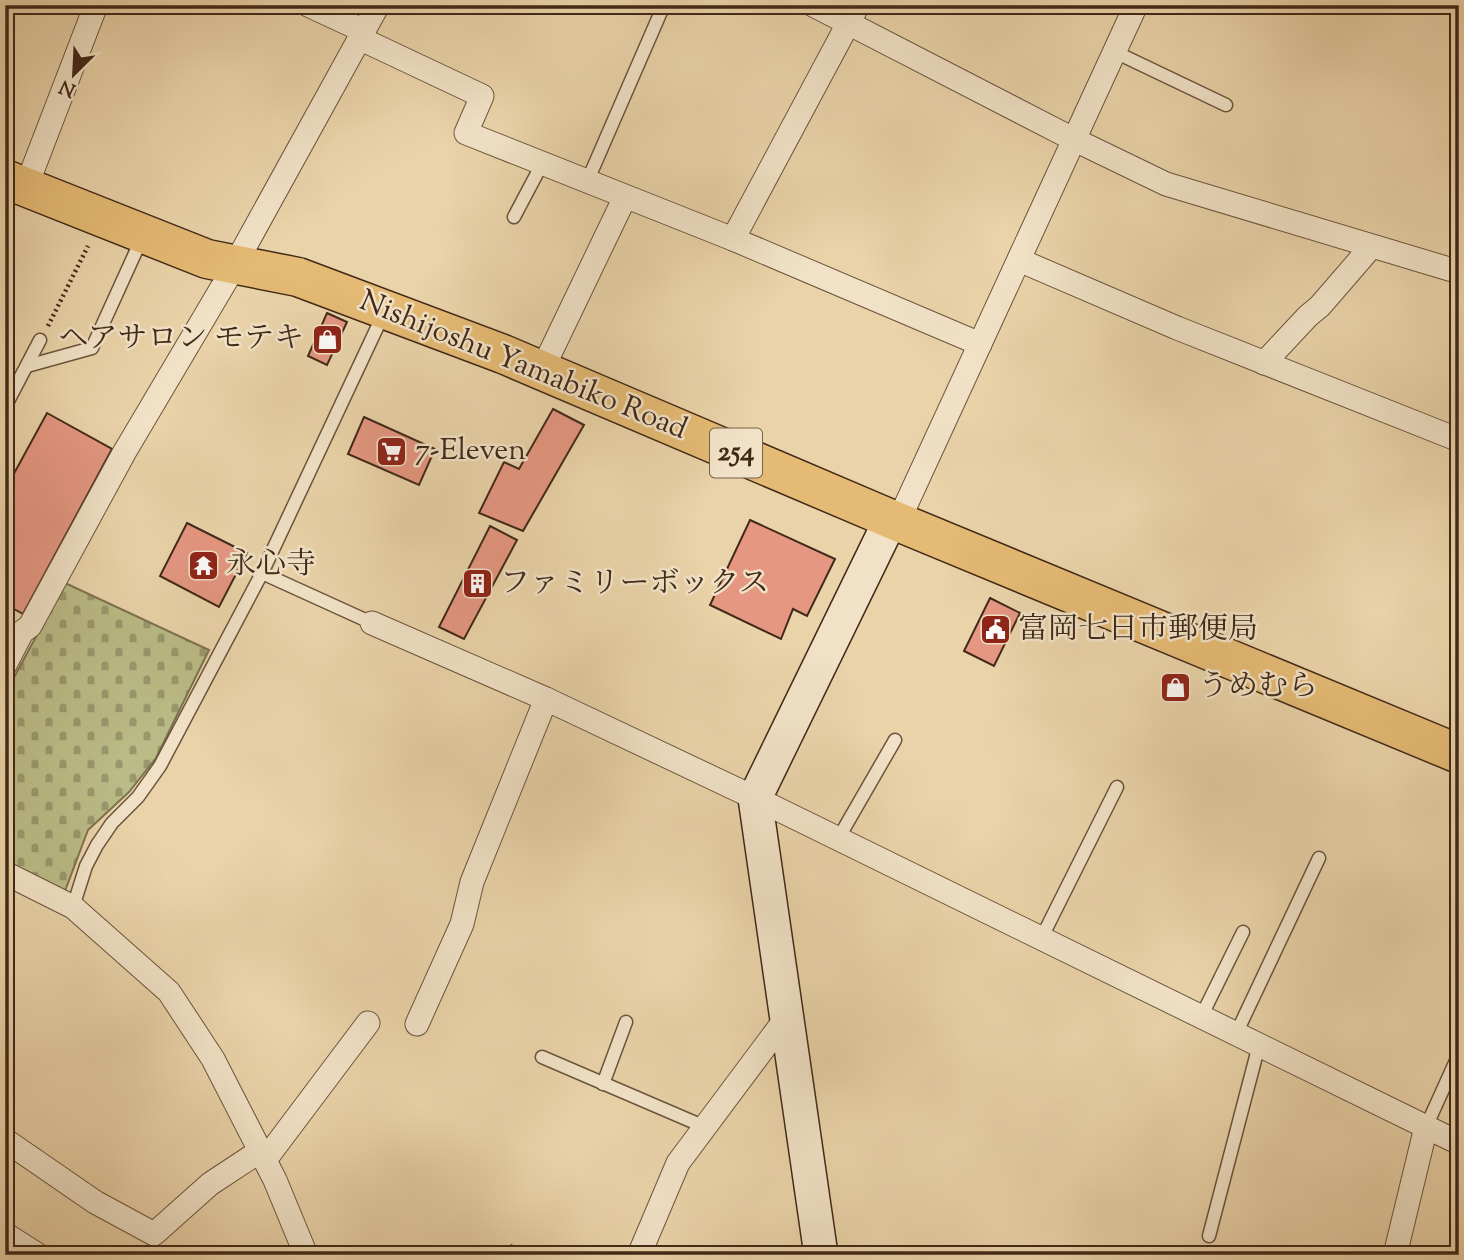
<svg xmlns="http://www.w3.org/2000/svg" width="1464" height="1260" font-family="'Sorts Mill Goudy','Noto Serif JP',serif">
<defs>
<pattern id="cemetery-stones" width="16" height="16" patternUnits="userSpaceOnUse" patternTransform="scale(1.75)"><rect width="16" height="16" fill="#babb86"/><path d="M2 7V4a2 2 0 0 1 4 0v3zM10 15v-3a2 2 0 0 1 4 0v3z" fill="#99986d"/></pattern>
</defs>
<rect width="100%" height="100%" fill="#ead3a9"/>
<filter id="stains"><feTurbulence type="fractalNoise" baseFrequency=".00286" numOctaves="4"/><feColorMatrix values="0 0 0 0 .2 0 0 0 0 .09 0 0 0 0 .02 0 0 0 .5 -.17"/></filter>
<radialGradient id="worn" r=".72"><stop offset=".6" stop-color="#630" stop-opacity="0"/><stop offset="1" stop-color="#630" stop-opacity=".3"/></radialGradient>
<!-- cemetery -->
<path fill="url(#cemetery-stones)" stroke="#7e724f" stroke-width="2" d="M65,583L209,650L156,758L129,792L88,830L65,891L5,863V694Z"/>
<!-- building -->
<g fill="#e59782" stroke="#412918" stroke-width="2">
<path d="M327,313L347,322L327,365L308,356Z"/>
<path d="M553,409L584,425L523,531L479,513L504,462L519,469Z"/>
<path d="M47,413L112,449L23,614L5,604V490Z"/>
<path d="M364,417L435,449L419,485L348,454Z"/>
<path d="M750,520L835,559L807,616L793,609L781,639L710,605Z"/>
<path d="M187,523L247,553L219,607L160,576Z"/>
<path d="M490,526L517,540L464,639L439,627Z"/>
<path d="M990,598L1020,613L994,666L964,651Z"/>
</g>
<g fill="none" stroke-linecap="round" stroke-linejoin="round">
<defs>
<g id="lane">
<path d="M1115,52L1226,105"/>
<path d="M587,182L663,7"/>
<path d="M514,217L542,164"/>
<path d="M27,366L92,348L142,238"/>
<path d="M5,407L40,340"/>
<path d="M262,573L372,623"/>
<path d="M838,839L895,740"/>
<path d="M73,907L86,866L97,845L112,823L138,797L160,766L262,573L383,315"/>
<path d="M1041,939L1117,787"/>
<path d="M1201,1017L1243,932"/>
<path d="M1236,1034L1319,858"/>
<path d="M542,1057L705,1127"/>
<path d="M603,1084L626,1022"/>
<path d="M1426,1127L1459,1054"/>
<path d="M1209,1236L1259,1045"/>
</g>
<g id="street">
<path d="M308,5L364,31"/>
<path d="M813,5L1073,139L1166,184L1459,272"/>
<path d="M359,38L482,96L466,133L733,239L980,344"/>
<path d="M26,187L96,5"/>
<path d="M733,239L858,5"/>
<path d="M1019,260L1177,328L1459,440"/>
<path d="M1264,363L1308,316L1320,306L1371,247"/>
<path d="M542,370L625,197"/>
<path d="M898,522L1136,5"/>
<path d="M372,623L546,699L755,798L1459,1143"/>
<path d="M5,665L22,632L30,626L124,453L227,279L378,5"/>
<path d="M5,873L73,907L169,992L213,1059L275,1180L306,1255"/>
<path d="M417,1024L462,924L472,882L546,699"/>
<path d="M5,1140L95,1202L154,1234L210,1184L260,1151"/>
<path d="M265,1160L368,1023"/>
<path d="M5,1234L38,1255"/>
<path d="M639,1255L678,1163L787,1017"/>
<path d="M1395,1255L1426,1127"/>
</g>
<path id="secondary" d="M821,1255L755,798L891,519"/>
<path id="highway" d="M5,179L207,259L298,277L503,354L891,519L1459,754"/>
</defs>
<!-- lane casing -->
<use href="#lane" stroke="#6b543c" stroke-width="15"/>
<!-- street casing -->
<use href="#street" stroke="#6b543c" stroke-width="25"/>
<!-- secondary casing -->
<use href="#secondary" stroke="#412918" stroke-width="36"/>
<!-- highway casing -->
<use href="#highway" stroke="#412918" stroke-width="41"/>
<!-- path -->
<g stroke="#412918" stroke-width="4.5" stroke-dasharray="2 3.5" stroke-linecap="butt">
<path d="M48,326L88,246"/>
<path d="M510,1246L530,1255"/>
</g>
<!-- lane -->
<use href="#lane" stroke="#f1e2c7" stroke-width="12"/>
<!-- street -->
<use href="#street" stroke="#f1e2c7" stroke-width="23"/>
<!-- secondary -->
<use href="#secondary" stroke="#f1e2c7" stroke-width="33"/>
<!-- highway -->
<use href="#highway" stroke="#e5ba74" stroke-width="38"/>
</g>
<!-- icons -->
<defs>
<symbol id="shop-square" viewBox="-11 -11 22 22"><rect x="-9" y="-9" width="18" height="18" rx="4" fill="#8f2418" stroke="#f1e2c7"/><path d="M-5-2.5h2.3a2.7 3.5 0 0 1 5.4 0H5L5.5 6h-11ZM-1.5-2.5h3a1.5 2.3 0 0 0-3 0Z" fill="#fff"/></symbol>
<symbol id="supermarket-square" viewBox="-11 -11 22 22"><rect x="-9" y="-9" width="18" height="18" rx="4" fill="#8f2418" stroke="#f1e2c7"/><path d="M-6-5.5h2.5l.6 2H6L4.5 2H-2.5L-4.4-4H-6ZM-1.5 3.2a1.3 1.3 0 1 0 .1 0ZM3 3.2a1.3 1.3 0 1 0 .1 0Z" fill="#fff"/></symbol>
<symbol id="temple-square" viewBox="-11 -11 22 22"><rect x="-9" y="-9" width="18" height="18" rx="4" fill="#8f2418" stroke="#f1e2c7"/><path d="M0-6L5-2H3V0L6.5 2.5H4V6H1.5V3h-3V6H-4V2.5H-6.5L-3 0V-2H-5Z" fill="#fff"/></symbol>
<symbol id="building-square" viewBox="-11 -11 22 22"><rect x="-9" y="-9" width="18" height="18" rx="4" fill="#8f2418" stroke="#f1e2c7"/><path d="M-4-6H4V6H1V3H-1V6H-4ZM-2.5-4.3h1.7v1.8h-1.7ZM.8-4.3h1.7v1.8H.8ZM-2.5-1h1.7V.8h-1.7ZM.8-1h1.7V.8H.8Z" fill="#fff"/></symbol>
<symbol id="civic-square" viewBox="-11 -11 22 22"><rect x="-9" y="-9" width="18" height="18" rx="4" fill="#8f2418" stroke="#f1e2c7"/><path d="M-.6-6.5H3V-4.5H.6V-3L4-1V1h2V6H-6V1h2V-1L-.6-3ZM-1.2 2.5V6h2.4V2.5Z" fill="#fff"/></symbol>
</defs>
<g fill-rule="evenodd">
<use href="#shop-square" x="310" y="322" width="35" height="35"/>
<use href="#supermarket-square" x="374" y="434" width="35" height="35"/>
<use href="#temple-square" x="186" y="548" width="35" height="35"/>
<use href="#building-square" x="460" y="566" width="35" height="35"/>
<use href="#civic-square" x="978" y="612" width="35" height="35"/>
<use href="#shop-square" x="1158" y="670" width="35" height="35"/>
</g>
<g text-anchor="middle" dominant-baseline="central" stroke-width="5" stroke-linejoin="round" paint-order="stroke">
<!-- shield labels -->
<rect fill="#f1e2c7" stroke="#76604c" stroke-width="2" x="710" y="428.5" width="52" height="49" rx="5"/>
<g font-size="28" font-weight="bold" fill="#412918">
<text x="736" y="453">254</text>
</g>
<!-- poi labels -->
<g font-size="30" fill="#412918" stroke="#f1e2c7" text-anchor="start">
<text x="304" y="339" text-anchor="end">ヘアサロン モテキ</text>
<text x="415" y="451">7-Eleven</text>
<text x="226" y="565">永心寺</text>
<text x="500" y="584">ファミリーボックス</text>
<text x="1018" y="630">富岡七日市郵便局</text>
<text x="1198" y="687">うめむら</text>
</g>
<!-- street labels -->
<g font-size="30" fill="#412918" stroke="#f1e2c7">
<text transform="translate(523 366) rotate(22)">Nishijoshu Yamabiko Road</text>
</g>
</g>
<!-- margin -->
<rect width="1464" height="1260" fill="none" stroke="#ead3a9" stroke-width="28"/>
<rect x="7" y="7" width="1450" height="1246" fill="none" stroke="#412918" stroke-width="3.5"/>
<rect x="14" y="14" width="1436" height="1232" fill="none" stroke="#412918" stroke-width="2"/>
<!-- north arrow -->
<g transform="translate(74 74) rotate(204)" stroke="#f1e2c7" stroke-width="5" paint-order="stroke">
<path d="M0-5L12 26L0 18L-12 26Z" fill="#412918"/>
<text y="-10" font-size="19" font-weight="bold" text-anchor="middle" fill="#412918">N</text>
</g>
<rect width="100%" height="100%" filter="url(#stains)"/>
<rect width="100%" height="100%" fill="url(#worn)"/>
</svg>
